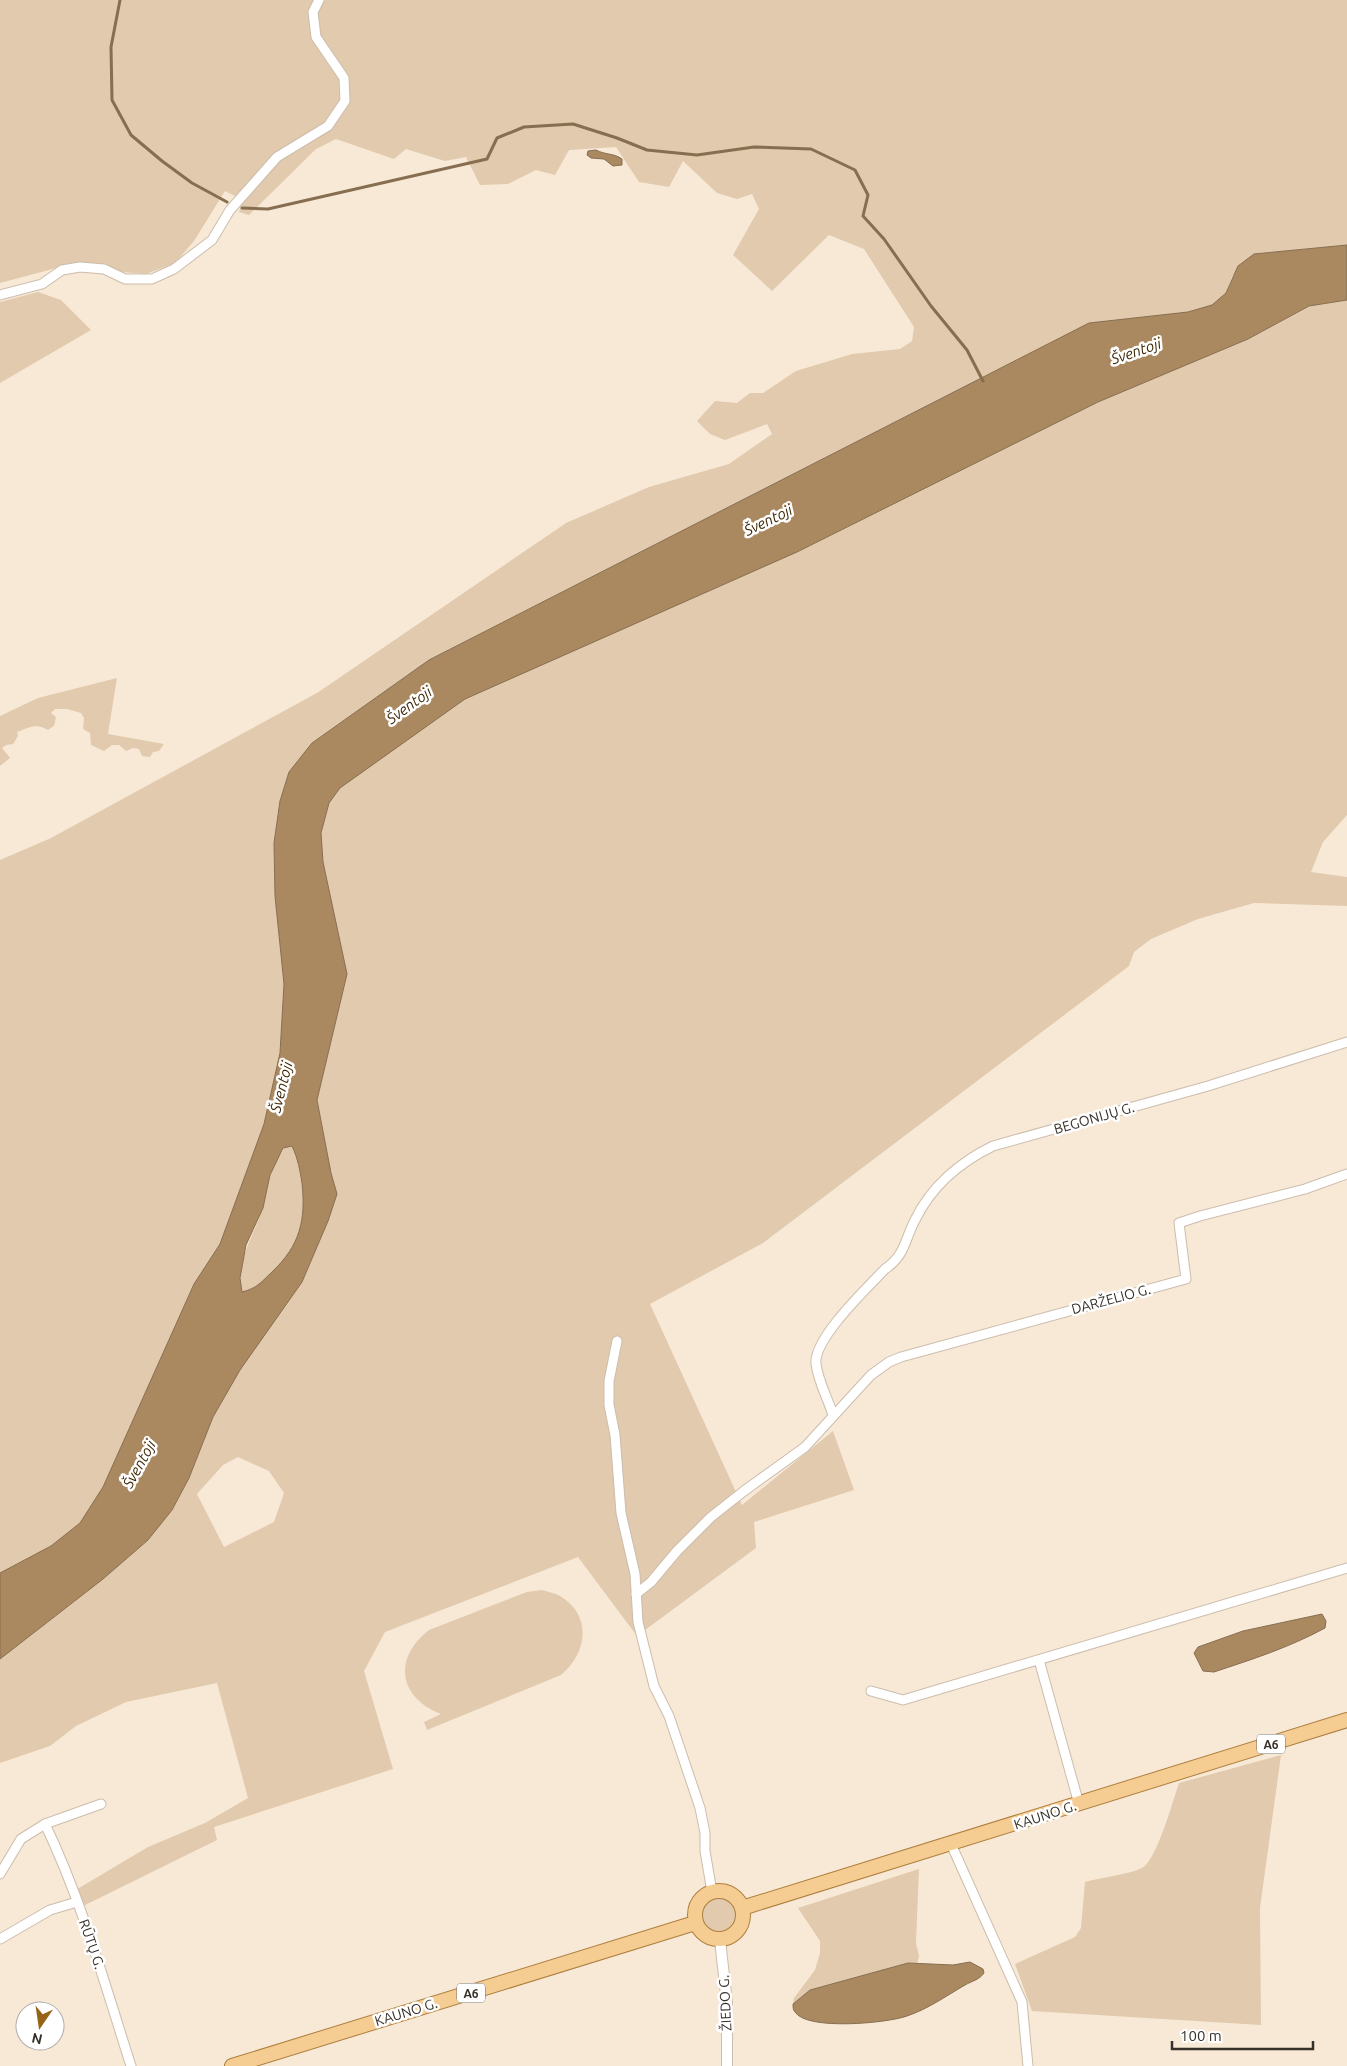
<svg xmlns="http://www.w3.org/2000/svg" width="1347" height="2066" font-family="Ubuntu,sans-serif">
<rect width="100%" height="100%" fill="#f8e9d7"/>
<!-- green -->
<g fill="#e1caad" fill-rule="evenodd">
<path d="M0,0H1347V245L1254,254L1232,277L1226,293L1212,305L1188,312L1089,323L429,660L312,743L289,772L280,801L274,843L275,896L284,984L280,1052L264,1124L220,1244L194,1284L103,1487L80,1523L51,1546L0,1573V860L51,838L317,693L566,523L649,487L729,464L772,434L767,424L725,440L710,434L697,421L715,401L737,403L750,393H763L796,371L852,354L900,349L912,341L914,327L864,249L829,235L772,291L733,255L759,209L752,194L737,199L717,193L683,161L669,187L639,182L616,147L569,150L555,175L536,170L508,184L480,185L466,157L445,161L406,149L394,159L336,139L316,149L249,215L239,212L243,200L225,191L194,241L175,263L146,274L123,272L101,265L79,262L0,283Z"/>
<path d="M38,292L61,300L91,330L0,383V302Z"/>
<path d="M1347,300V815L1323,842L1311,872L1347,877V906L1254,903L1198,919L1151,939L1134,952L1129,966L763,1243L650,1304L742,1505L833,1431L854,1490L754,1522L756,1548L637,1636L578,1557L385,1632L364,1671L393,1769L214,1827L217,1840L75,1910L69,1894L148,1847L205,1823L248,1798L217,1683L126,1702L76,1726L50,1746L0,1763V1659L103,1579L148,1540L172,1510L189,1478L213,1417L337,1194L331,1173L317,1100L347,974L323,862L321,833L329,803L340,788L465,699L1098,402L1248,339L1309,306ZM238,1457L269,1471L284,1493L274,1522L224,1547L197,1494L223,1465Z"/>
<path d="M117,678L108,734L164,744L159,751L153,752L150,757L142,756L139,749L133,748L126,751L119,745H112L104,751L91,745L90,733L83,729L84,718L81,713L67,709H55L51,713L56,717L54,726L48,730C35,723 31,727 17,732L18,736L13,744L6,745L2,748L10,758L0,766V716L38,698Z"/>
<path d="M292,1146C307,1180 309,1226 287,1258C283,1263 277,1267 273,1271C261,1283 258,1288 241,1292C237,1258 252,1240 262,1210C266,1199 267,1187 270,1176C273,1167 279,1157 284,1148Z"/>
<path d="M542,1590C548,1592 555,1593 560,1596C593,1616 587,1653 561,1675L427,1730L424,1722L441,1714C398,1697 393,1658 429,1630L527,1592Z"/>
<path d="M1281,1755L1260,1908L1261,2025L1032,2011L1015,1964L1075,1937L1081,1928L1085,1882C1099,1878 1130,1874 1142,1868C1157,1860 1173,1800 1179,1783Z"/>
<path d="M919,1869L916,1943L919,1956L917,1964L908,1963L810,1990L793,2004L794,1998L815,1970L820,1953V1941L798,1908Z"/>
<circle cx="718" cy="1916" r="18"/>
</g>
<!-- water -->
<g fill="#aa8961" stroke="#876e50" fill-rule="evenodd">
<path d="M596,150C605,155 614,153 622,159V165L613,166L604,159L591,158L587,155L588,151Z"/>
<path d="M1347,245V300L1309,306L1248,339L1098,402L797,552L465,699L340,788L329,803L321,833L323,862L347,974L317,1100L331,1173L337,1194L328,1221L302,1282L240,1370L213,1417L189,1478L172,1510L148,1540L103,1579L0,1659V1573L51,1546L80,1523L103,1487L194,1284L220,1244L264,1124L280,1053L284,984L275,896L274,843L280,801L289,772L312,743L429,660L1089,323L1188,312L1212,305L1226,293L1238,266L1254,254ZM292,1146C298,1159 300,1170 302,1183C306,1220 300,1245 273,1271C261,1282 258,1288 242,1292L240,1278L246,1245L263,1208L270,1175L283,1148Z"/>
<path d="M1322,1614L1326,1621L1325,1628C1288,1648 1253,1659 1214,1672L1203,1671L1194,1653L1198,1647L1243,1631Z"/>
<path d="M970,1962L983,1969L984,1973C979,1980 972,1981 965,1985C946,1996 928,2009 907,2016C888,2023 807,2031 795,2012C793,2010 793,2007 793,2004L810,1990L908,1963L953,1965Z"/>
</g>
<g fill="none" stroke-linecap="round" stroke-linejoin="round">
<!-- stream -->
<g stroke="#876e50" stroke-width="3">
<path d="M120,0L111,47L112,100L131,135L162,161L192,183L227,202"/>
<path d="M242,208L268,209L487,159L497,138L524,127L573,124L617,138L647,150L697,155L754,147L811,149L855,170L868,195L863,216L884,239L931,306L967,350L983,381"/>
</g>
<defs>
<g id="minor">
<path d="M0,295L42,284L62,270L80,267L104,269L125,279H152L174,269L212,240L230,210L277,157L328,126L345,101L344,78L316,37L313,12L319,0"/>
<path d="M617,1341L609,1381V1405L615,1435L621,1513L635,1574L638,1622L654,1686L669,1716L700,1808L705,1833V1851L712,1892"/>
<path d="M833,1415C828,1399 818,1381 816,1364C813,1339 867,1288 885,1269C905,1256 905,1239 915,1220C931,1187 960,1162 993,1146L1208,1086L1347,1042"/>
<path d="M636,1594L651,1582L677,1551L711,1517L744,1491L805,1447L871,1375L889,1362L901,1357L1186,1279L1179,1223L1200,1216L1305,1189L1347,1174"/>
<path d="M1039,1660L1079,1804"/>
<path d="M871,1691L903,1700L1347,1568"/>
<path d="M45,1824C82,1901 105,1985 131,2066"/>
<path d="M951,1844L1022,2002L1028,2066"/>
<path d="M0,1874L21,1839L45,1824L101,1804"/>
<path d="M0,1939L50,1910L77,1902"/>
</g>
<path id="tertiary" d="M720,1940L727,2003V2066"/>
<g id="primary">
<circle cx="719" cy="1915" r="24"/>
<path d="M742,1908L1347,1720"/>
<path d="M232,2066L695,1923"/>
</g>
</defs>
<!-- minor casing -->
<use href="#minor" stroke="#ccbdac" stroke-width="11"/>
<!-- tertiary casing -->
<use href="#tertiary" stroke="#ccbdac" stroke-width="12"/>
<!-- primary casing -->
<use href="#primary" stroke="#ae7f3e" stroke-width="16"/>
<!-- minor -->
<use href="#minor" stroke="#fff" stroke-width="9"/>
<!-- tertiary -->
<use href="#tertiary" stroke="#fff" stroke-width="10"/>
<!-- primary -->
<use href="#primary" stroke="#f5cc92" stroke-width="14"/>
</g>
<g text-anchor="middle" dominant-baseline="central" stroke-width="5" stroke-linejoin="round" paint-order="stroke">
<!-- shield labels -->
<g fill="#fff" stroke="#726e69" stroke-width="1">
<rect x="1257" y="1734.5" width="28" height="19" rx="4"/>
<rect x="457" y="1983.5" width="28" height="19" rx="4"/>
</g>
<g font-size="12" font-weight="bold" fill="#363029">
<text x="1271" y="1744">A6</text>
<text x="471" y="1993">A6</text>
</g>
<!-- street labels -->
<g font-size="14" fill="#363029" stroke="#fff">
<text transform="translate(1094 1118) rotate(-16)">BEGONIJŲ G.</text>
<text transform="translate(1111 1299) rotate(-15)">DARŽELIO G.</text>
<text transform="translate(1045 1815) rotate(-18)">KAUNO G.</text>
<text transform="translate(92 1944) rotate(71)">RŪTŲ G.</text>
<text transform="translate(725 2003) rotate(-93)">ŽIEDO G.</text>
<text transform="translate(406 2012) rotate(-17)">KAUNO G.</text>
</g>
<!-- water labels -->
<g font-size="15" font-style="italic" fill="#3f2805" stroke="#fff">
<text transform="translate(1136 351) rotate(-19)">Šventoji</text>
<text transform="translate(768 520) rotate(-26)">Šventoji</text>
<text transform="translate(409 705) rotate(-36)">Šventoji</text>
<text transform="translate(281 1087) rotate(-76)">Šventoji</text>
<text transform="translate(139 1464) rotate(-61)">Šventoji</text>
</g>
</g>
<!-- north arrow -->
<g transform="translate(40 2026) rotate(193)"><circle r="24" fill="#ffffff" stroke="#afaca9"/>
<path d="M0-4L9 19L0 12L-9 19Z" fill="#966416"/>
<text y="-8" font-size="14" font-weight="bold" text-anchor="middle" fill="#363029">N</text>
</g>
<!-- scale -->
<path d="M1172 2041v8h141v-8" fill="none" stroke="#363029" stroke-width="2.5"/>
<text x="1180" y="2041" font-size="15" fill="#363029" stroke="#ffffff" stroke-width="4" paint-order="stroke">100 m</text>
</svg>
